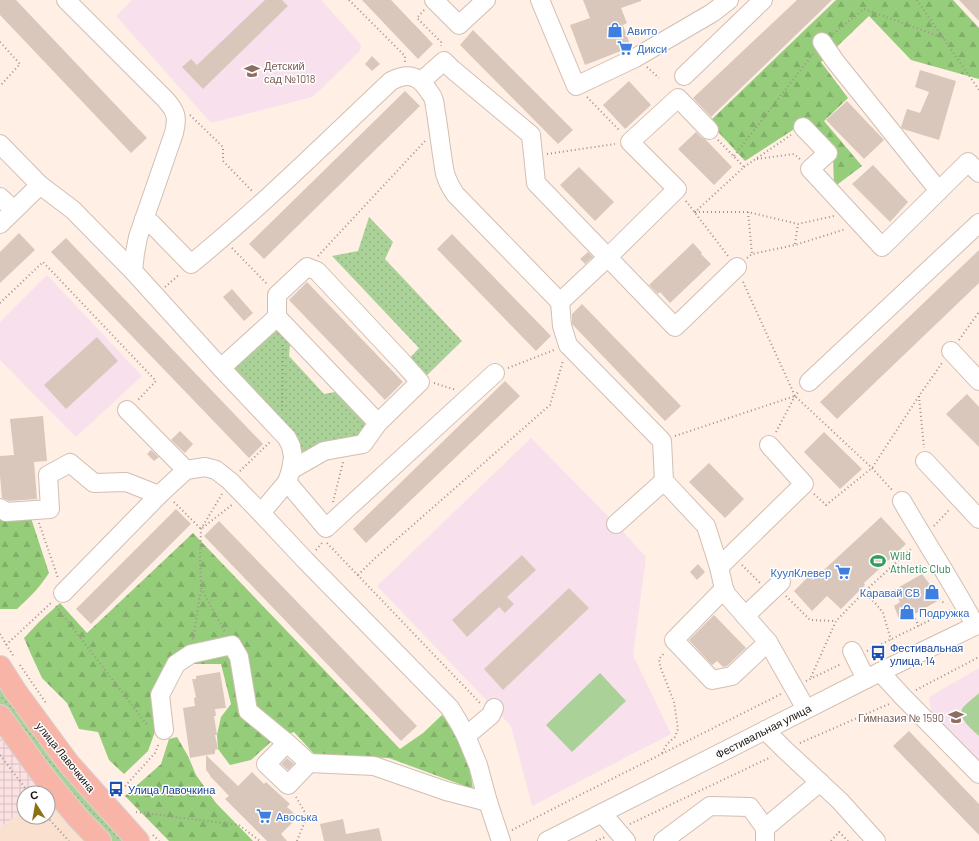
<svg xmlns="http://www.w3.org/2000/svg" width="979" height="841" font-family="Barlow,sans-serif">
<defs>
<pattern id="industrial-grid" width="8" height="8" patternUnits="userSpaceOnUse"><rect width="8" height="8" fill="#fce1e3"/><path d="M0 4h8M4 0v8" fill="none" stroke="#d7c0c2"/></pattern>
<pattern id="grass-dots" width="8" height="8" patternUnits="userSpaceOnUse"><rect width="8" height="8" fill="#aad198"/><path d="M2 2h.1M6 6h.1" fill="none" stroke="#92b382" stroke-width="1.8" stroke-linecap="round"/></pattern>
<pattern id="forest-firs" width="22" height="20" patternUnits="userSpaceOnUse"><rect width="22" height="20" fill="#95cd7a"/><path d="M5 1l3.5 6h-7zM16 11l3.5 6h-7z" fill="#80af68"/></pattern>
</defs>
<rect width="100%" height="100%" fill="#ffefe5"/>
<!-- built -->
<path fill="#fae0cf" d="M48,799L84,841H0V827L24,811V817H48Z"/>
<!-- industrial -->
<path fill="url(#industrial-grid)" d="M0,731L44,793H24V811L0,827Z"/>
<!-- education -->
<g fill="#f8e1ed">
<path d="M132,0H321L358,41L361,45L360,51L319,91L312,97L215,122H210L116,16Z"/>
<path d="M47,275L142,376L76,437L0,360V322Z"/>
<path d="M531,438L616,524L646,557L633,655L671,734L532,806L511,726L377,586Z"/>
<path d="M979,668V766L932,716L929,698L932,695Z"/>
</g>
<!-- grass -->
<g fill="url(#grass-dots)">
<path d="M369,217L393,242L385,259L462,341L420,382L404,364L419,348L332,256L358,251Z"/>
<path d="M277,317L291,331L289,356L324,394L346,390L378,423L363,444L293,457L221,368Z"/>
<path d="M0,667L138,841H100L0,716Z"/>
</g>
<!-- forest -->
<g fill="url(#forest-firs)">
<path d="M836,0H953L979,28V79L911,60L869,16L821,62L848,98L824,121L862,166L834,187L833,155L802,124L745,161L709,122Z"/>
<path d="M0,516L31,518L49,573C40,587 29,598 17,609H0Z"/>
<path d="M193,533L400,749L423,733L442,715L453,729L469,762L473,789L389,758L315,755L294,732L273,740L251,760L230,765L218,749L217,735L221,717L231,704L221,664H191L154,694L157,726L148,751L124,774L109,760L98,732L79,729L67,703L42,678L30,652L24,638L40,621L60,603L87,633Z"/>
<path d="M177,737L188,756L196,775L216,803L253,841H169L125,796L161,764L169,739Z"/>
</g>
<!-- garden -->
<g fill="#aad198">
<path d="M600,673L626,701L572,752L546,725Z"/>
<path d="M979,693V736C973,730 958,719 962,709C964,705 975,697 979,693Z"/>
</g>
<!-- building -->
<g fill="#dac7bb">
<path d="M0,0H16L147,138L131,153L0,15Z"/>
<path d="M265,0H282L288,6L203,89L182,67L191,59L197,65Z"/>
<path d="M362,0H391L433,44L418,59Z"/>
<path d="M583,0H641V1L621,8L627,23L623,25L631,47L585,65L570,25L590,18Z"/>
<path d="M797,0H832L711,117L693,98Z"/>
<path d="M959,0H979V21Z"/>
<path d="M473,30L573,130L558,144L460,45Z"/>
<path d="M372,56L380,64L372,71L365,64Z"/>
<path d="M920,70L956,81L939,140L903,129L901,127L907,109L920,113L929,92L915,87Z"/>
<path d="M629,81L651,105L625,129L603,105Z"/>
<path d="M405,91L420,106L264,259L249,244Z"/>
<path d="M847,101L884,140L864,159L826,120Z"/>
<path d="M696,132L701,137L706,140L732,167L714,185L678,149Z"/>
<path d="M873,165L908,202L890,222L852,184Z"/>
<path d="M579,167L614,202L595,221L560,185Z"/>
<path d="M19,233L35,250L0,283V252Z"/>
<path d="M452,234L551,336L536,351L437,249Z"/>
<path d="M66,238L263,444L249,458L51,252Z"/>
<path d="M693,243L702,253L701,254L711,264L670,303L660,292L658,294L649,285Z"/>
<path d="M979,250V283L837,419L820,402Z"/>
<path d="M588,252L593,257L585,264L580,259Z"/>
<path d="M307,282L403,382L385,400L289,300Z"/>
<path d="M232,289L253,313L244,321L223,297Z"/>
<path d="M582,304L681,406L665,421L572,324V314Z"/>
<path d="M97,337L118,361L66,409L44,385Z"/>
<path d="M505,381L520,396L366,543L353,529Z"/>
<path d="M967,394L979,407V447L946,414Z"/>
<path d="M43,416L47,461L34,462L37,499L9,501L2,498L0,476V456L14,455L10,419Z"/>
<path d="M180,431L193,444L185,453L171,440Z"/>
<path d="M824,432L862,469L840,489L804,452Z"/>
<path d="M151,450L159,457L154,461L147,454Z"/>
<path d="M709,463L744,499L725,518L689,482Z"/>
<path d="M176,509L191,524L91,624L76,609Z"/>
<path d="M881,517L906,544L864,583L865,585L841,609L827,596L812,611L794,591L809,576L813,580Z"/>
<path d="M219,521L417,726L401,741L204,536Z"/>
<path d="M522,555L536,570L507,597L514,604L505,613L499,607L467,637L452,620Z"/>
<path d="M698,564L705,572L697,580L690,572Z"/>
<path d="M922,574L941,599L913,615L900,621L894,606L900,602L894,590Z"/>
<path d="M569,588L589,608L503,690L484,669Z"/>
<path d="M714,615L746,648L727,666L723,667L717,661L712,665L689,640Z"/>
<path d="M220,672L226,708L215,709L216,716H214L217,735H215L218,749L215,750V754L206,755L238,786L252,772L264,784L266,782L290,804L287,807L298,817L281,834L287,841H267L225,799L229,796L210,776V775L206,770V755L190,758L183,708L195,706L194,698L196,697L192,679H196V676Z"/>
<path d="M909,731L979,804V835L893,746Z"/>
<path d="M287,758L294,764L288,770L281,764Z"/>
<path d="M343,819L346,834L379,828L382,841H324L320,824Z"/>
</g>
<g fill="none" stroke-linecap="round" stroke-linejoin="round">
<defs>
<g id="minor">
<path d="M66,0L165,99C176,111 178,117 174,133L138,237L135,253L133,271L221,368L287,438L291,446L293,457L291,470L287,482L261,513L305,560L450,708L459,723L466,736L478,765L488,802L501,841"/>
<path d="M434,0L459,25L486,0"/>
<path d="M540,0L576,86L635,58L712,13L729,0"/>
<path d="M822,42L835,61L939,191"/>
<path d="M684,76L763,0"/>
<path d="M420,80L426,77L444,61L452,69L531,135L536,183L675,327L737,267"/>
<path d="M803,127L828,153L810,169L882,247L968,162L979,173"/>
<path d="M0,144L40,185"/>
<path d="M0,197L14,210"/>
<path d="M144,219L152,224L191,264C261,207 325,143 391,81C407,73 417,74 428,90C429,92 432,95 433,98C435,102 435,108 436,113C439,131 441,150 444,168C445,178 450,186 455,194L560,302L562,326L568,345L662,441L664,481L706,526L719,567L724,589L727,595L768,642L806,709"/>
<path d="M0,224L40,185L73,210L133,271"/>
<path d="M560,302L608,257L677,189L630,142L678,98L709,130"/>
<path d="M951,351L979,381"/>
<path d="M221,368L277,317"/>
<path d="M809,382L979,223"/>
<path d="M127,410L186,470"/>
<path d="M925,461L979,519"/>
<path d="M291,470L324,451L363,444L378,423L420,382L404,364L317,271L307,267L277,295V317L378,423"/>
<path d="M287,482L326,528L495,373"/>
<path d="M902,501C926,543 953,583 975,625"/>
<path d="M0,508L6,512L50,509L48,475L70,463L94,483L126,482L159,495L186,470L205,467L216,470L230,481L261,513"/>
<path d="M616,524L664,481"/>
<path d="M719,567L804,484L769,445"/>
<path d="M724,589L674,640L712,680L732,676L768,642"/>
<path d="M63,593L159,495"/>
<path d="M745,616L781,582"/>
<path d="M852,651L866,679"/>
<path d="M880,672L903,697L979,774"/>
<path d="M164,730L160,695L176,664L191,654L232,645L239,657L248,711L287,743"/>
<path d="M765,730L785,750L840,801L876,841"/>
<path d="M466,736L491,715L494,708"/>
<path d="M287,743L309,763L288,785L266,764Z"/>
<path d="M309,763L374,766L446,791L488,802"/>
<path d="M602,813L626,841"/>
<path d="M765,828L820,782"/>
<path d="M547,841L880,672L979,624"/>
<path d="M663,841L710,806L750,807L765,828V841"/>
</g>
<g id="major">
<path d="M0,667L16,692L69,764L138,841"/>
<path d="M0,716L44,777L78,818L100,841"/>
</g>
</defs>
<!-- minor casing -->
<use href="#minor" stroke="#d1bfb2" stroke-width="20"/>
<!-- major casing -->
<use href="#major" stroke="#d6d5d4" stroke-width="24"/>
<!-- path -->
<g stroke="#9f938b" stroke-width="2" stroke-dasharray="1 3" stroke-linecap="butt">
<path d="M349,0L405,56V62"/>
<path d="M917,0L979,90"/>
<path d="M424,10L417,18L441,42V46"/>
<path d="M833,34L864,9L944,38"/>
<path d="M0,42L20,64L0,86"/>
<path d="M647,67L659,78"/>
<path d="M587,97L620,131"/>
<path d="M190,115L223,147V161L252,191"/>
<path d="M718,140L744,167L695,212H748L798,224L834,216"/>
<path d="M547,154L615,144"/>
<path d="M734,156L813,54"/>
<path d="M757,159L794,154L800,159"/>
<path d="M744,167L791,135"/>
<path d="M686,201L728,256"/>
<path d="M748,212L752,254"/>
<path d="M795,244L798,224"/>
<path d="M232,248L267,284"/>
<path d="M318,256L425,141"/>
<path d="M747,258L752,254L795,245L846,229"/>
<path d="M743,282L795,396"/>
<path d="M165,287L180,274"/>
<path d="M0,303L43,262L156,381L137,401"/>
<path d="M959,340L979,312"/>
<path d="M508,368L554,350"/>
<path d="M434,383L456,390"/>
<path d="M919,396L924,448"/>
<path d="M282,410L283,344"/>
<path d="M776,432L795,396L799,391"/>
<path d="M675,436L795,396L872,468L892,490"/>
<path d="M240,471L270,442"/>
<path d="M222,494L201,529L200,559L201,588L225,632"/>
<path d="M814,494L826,505L872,468L919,396L942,363"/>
<path d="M174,502L201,529L233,504"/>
<path d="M333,502L343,462"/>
<path d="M39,523L58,578"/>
<path d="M934,526L950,509"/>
<path d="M327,543L481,704"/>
<path d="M316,550L322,543"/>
<path d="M742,565L760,583"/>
<path d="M358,575L373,560L550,405L563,361"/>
<path d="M864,592L877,605L883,613L891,640"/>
<path d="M786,596L810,620L836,621"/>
<path d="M939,600L946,604"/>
<path d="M56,606L148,726"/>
<path d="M913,615L919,626"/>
<path d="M0,634L14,657"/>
<path d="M193,639L201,589"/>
<path d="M6,645L52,602"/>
<path d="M867,651L951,610"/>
<path d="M20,665L46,703"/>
<path d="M811,677L836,621L864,592L912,548"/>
<path d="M806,681L841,664"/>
<path d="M916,690L979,657"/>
<path d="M800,743L889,704"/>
<path d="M662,753L667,744L675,737L678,729L674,702L660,666L659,659L665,652"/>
<path d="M0,755L29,793"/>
<path d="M117,795L155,753L159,743"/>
<path d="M296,797L307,816L297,841"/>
<path d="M136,812L239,825L260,841"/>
<path d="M47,817L69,841"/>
<path d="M630,824L771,757"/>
<path d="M512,830L578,796L781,694"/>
<path d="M153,835L159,841"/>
<path d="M596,841L605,837"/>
<path d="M831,841L839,832L848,841"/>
</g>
<!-- minor -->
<use href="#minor" stroke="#fff" stroke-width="18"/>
<!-- major -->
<use href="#major" stroke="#f8b4a7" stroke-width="22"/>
</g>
<!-- icons -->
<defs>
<symbol id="shop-bare" viewBox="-9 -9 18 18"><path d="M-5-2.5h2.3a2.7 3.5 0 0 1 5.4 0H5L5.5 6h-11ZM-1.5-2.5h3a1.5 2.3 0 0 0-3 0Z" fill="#3f7fe0" stroke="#fff" stroke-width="2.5" paint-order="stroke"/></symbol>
<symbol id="supermarket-bare" viewBox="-9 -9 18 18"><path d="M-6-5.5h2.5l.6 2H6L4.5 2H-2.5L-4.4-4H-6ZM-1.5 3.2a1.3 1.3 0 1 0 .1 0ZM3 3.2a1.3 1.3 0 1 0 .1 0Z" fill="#3f7fe0" stroke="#fff" stroke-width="2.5" paint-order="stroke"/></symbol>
<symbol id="school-bare" viewBox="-9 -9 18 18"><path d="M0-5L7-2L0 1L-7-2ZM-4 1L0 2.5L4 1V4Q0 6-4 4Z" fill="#8d6e63" stroke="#fff" stroke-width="2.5" paint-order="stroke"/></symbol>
<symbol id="stadium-bare" viewBox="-9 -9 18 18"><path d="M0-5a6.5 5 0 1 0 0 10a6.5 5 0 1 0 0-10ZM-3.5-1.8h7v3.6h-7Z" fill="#2e9e5b" stroke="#fff" stroke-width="2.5" paint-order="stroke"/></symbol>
<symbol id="bus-bare" viewBox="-9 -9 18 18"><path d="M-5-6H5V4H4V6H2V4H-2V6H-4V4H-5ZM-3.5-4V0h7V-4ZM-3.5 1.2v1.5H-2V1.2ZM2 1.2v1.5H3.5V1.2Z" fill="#1a4fb4" stroke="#fff" stroke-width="2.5" paint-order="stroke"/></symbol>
</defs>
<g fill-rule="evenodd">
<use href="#shop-bare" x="604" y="19" width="22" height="22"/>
<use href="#supermarket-bare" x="614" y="37" width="22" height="22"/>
<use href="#school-bare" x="241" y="60" width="22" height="22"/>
<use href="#stadium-bare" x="867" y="550" width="22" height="22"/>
<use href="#supermarket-bare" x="832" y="561" width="22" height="22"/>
<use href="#shop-bare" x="921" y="581" width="22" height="22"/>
<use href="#shop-bare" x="896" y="601" width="22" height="22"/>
<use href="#bus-bare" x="867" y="642" width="22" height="22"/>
<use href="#school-bare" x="945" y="706" width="22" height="22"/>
<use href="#bus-bare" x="105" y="778" width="22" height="22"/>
<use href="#supermarket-bare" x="253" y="805" width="22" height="22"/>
</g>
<g text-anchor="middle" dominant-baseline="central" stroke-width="3" stroke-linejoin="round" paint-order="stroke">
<!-- shop labels -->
<g font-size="11" fill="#366cbe" stroke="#fff" text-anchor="start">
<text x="627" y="30">Авито</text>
<text x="637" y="48">Дикси</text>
<text x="831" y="572" text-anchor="end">КуулКлевер</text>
<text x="920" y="592" text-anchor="end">Каравай СВ</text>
<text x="919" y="612">Подружка</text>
<text x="276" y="816">Авоська</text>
</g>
<!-- education labels -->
<g font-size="11" fill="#785e54" stroke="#fff" text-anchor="start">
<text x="264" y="65">Детский<tspan x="264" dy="13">сад №1018</tspan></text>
<text x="944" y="717" text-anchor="end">Гимназия № 1590</text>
</g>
<!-- leisure labels -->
<g font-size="11" fill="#27864d" stroke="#fff" text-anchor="start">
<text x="890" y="555">Wild<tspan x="890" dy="13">Athletic Club</tspan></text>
</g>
<!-- transit labels -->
<g font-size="11" fill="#164399" stroke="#fff" text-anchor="start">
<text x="890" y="647">Фестивальная<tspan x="890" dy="13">улица, 14</tspan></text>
<text x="128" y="789">Улица Лавочкина</text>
</g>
<!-- street labels -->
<g font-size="11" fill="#1b1510" stroke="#fff">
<text transform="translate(763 731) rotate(-27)">Фестивальная улица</text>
<text transform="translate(66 757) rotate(51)">улица Лавочкина</text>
</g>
</g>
<!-- north arrow -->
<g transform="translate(36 805) rotate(349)"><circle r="19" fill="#ffffff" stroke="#a4a19f"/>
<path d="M0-3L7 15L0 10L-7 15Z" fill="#8d7013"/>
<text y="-6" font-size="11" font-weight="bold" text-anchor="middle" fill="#1b1510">С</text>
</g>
</svg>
